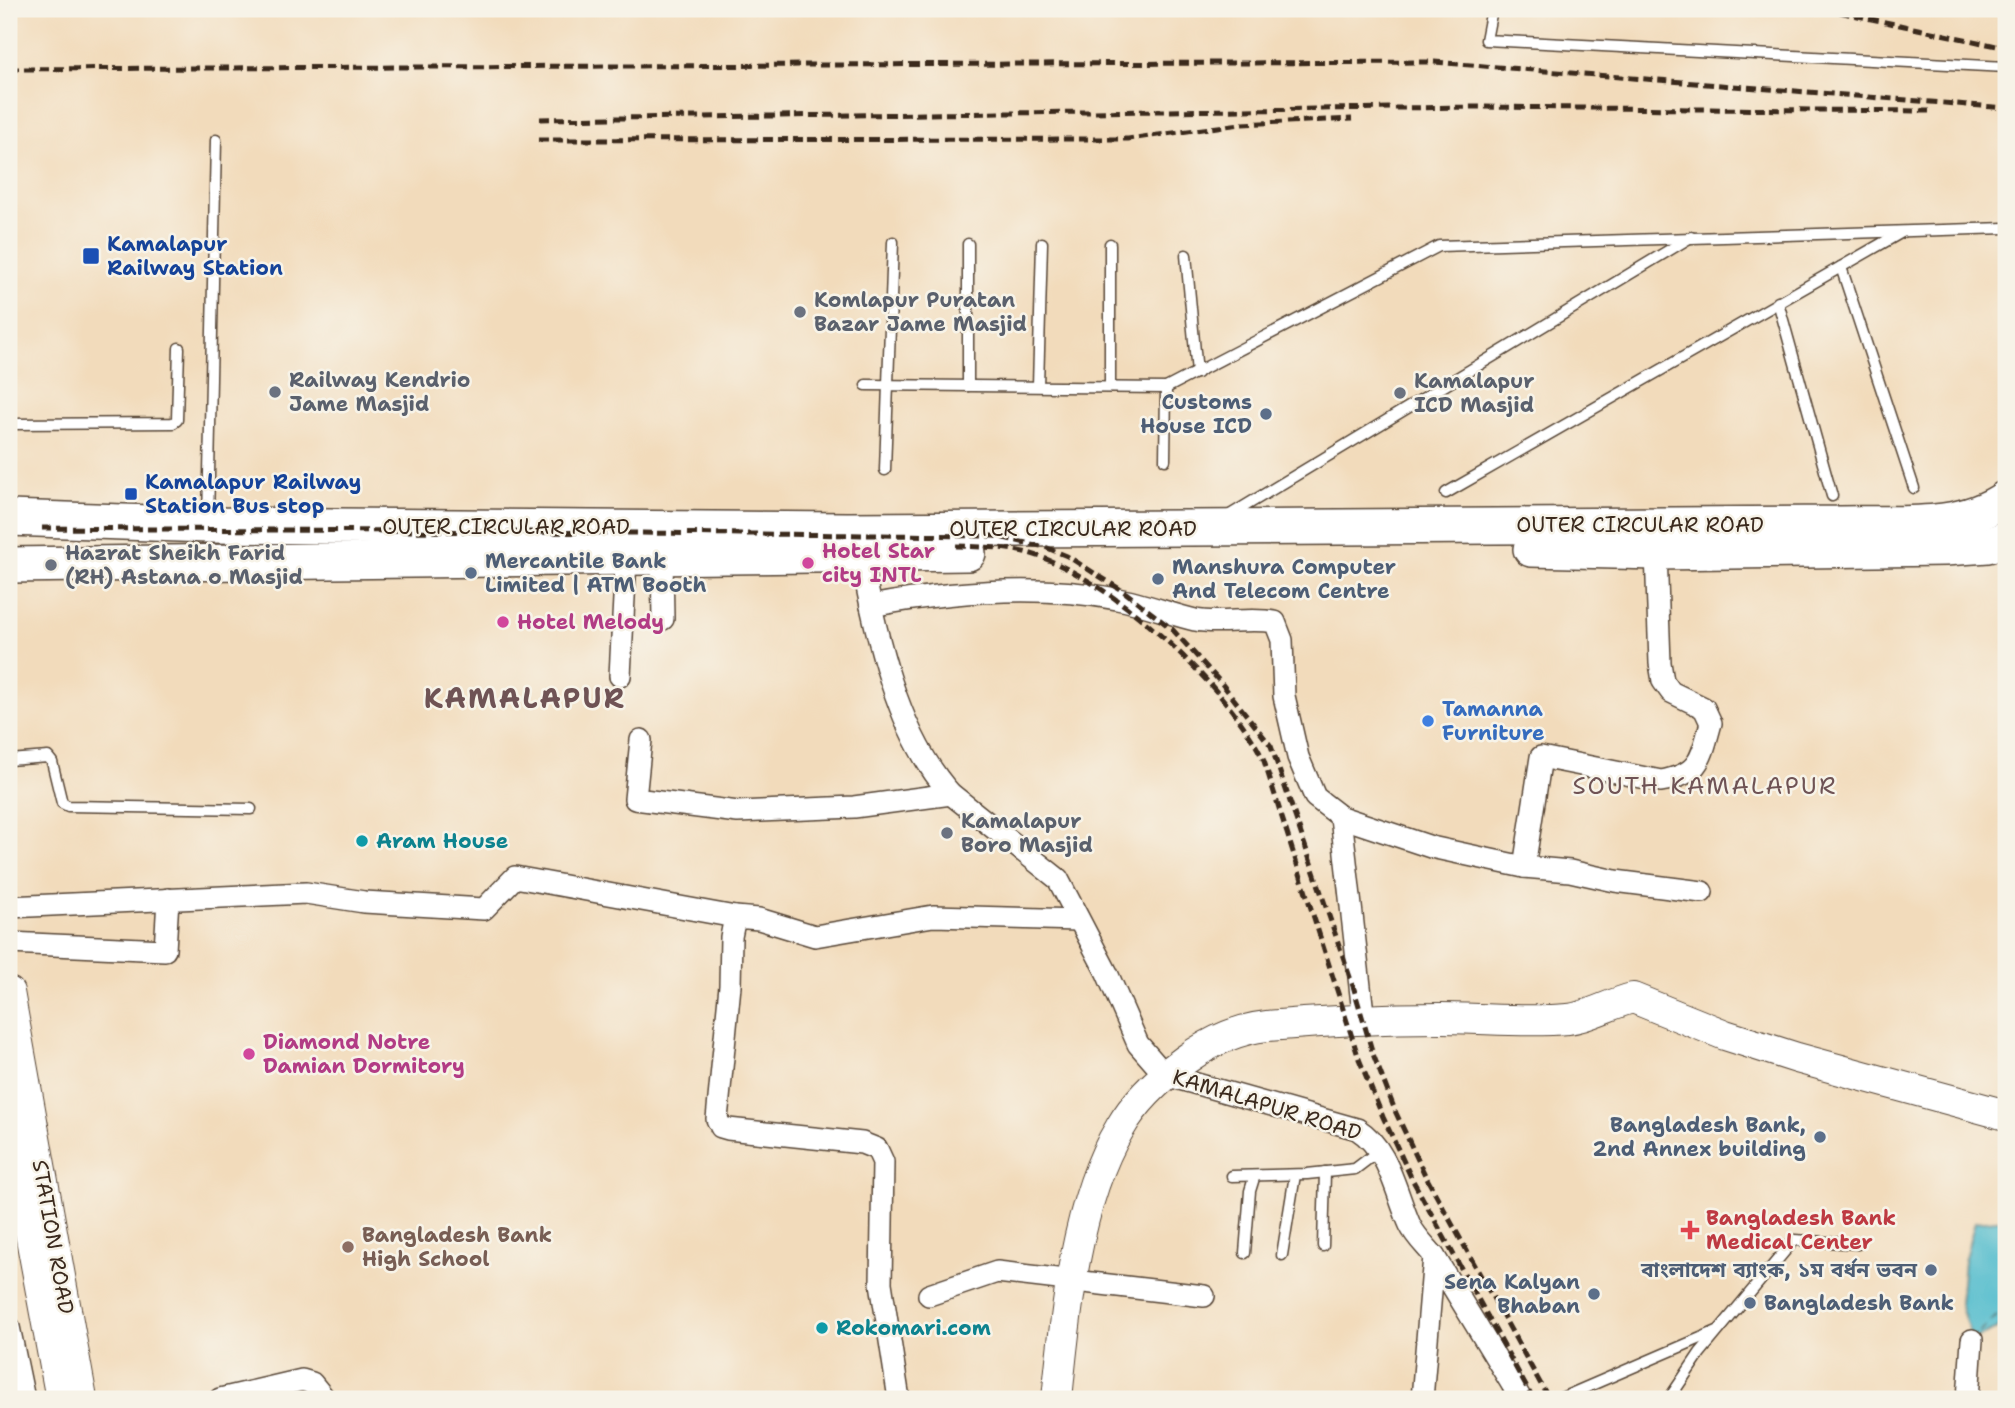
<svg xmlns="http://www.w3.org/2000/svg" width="2015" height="1408" font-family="'Shantell Sans','Noto Sans Bengali',sans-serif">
<rect width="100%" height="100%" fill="#f7f3e8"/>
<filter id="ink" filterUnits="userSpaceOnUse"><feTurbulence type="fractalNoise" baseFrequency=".0143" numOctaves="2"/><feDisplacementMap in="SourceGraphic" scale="14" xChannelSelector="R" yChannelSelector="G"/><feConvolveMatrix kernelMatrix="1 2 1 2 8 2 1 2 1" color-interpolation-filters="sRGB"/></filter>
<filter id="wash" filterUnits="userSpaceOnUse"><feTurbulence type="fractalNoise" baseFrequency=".00686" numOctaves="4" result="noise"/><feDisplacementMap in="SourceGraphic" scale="28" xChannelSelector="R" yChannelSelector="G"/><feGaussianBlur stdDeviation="1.57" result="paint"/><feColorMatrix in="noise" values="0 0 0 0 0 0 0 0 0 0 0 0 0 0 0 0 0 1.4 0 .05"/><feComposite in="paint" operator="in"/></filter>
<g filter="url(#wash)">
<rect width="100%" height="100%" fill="#f2dbbb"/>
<!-- water -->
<path fill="#51bccd" stroke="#467376" stroke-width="2" d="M2006,1219V1325L1972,1340L1960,1304L1964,1261L1975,1222Z"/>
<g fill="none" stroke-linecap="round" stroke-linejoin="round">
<!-- ferry -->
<path stroke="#425653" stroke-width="2" stroke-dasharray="9 7" stroke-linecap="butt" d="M1979,1333L2006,1307"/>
</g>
</g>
<g filter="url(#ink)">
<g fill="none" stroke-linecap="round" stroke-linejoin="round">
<defs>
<g id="lane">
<path d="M1492,9L1486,40L2006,67"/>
<path d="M968,244V386"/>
<path d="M1110,244V387"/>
<path d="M1186,255L1197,373"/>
<path d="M1841,267L1914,488"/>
<path d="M1778,302L1832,496"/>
<path d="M866,385L1166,388L1439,246L2006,228"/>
<path d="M1038,386L1042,243"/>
<path d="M9,424L173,423L177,420L179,348"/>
<path d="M1165,460L1166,388"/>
<path d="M885,470L893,242"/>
<path d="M1446,493L1902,232"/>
<path d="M1225,518L1691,237"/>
<path d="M208,522L216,140"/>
<path d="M9,760L48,757L52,762L62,803L68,806L251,809"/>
<path d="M1232,1176L1307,1174L1355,1169L1380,1150"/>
<path d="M1323,1246L1325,1172"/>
<path d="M1245,1253L1250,1191L1254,1178"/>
<path d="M1282,1255L1295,1175"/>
<path d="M1559,1399L1717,1331"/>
<path d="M1669,1399L1700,1353L1794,1240L1858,1244"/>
</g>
<g id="street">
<path d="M861,556C875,632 897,735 951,794L1058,879L1107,973L1138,1044L1165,1075L1357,1129C1389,1149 1395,1191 1410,1225C1415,1236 1426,1246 1434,1256L1422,1399"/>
<path d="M662,558L663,619"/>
<path d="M871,606C952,591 1036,584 1117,599C1143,603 1169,614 1195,620C1221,625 1248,617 1275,622L1282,640L1284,696L1298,757L1315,797L1341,817L1431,847L1524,867L1570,871L1615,881L1702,892"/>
<path d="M620,676L626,559"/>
<path d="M641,740L635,799L738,812L854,807L951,794"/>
<path d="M1341,817L1364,1022"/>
<path d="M1524,867L1541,757L1661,781C1701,774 1701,758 1711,723L1704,708L1671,692L1663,681L1660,663L1656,552"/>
<path d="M9,907L306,893L364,902L484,909L515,877L735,917"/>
<path d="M9,943L165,950L168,899"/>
<path d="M1434,1256L1521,1399"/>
<path d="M929,1295L997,1272L1204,1296"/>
<path d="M9,1327L24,1399"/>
<path d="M220,1399L302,1380L312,1383L325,1399"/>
<path d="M899,1399L881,1283L883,1162L877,1149L862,1143L728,1129L721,1127L717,1119L730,986L731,937L735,917L759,919L815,936L933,916L1078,920"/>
<path d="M1968,1399L1972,1340"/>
</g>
<g id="secondary">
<path d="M9,992L82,1399"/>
<path d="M9,1120L61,1399"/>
<path d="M1057,1399C1065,1317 1076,1200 1120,1128C1136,1100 1159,1079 1185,1060C1210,1042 1236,1029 1267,1026C1324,1021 1384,1018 1441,1018C1483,1018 1526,1023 1568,1019C1589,1017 1611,1003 1633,998L1725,1035L1797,1058L2006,1115"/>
</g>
<g id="primary">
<path d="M9,518L208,525L847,530L1837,524C1893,522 1958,532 2006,498"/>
<path d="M1531,549L1656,552L1945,548L1988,545L2006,539"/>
<path d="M9,565L968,553"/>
</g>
</defs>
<!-- lane casing -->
<use href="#lane" stroke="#564536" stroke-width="13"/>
<!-- street casing -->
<use href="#street" stroke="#564536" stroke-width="24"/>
<!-- secondary casing -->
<use href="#secondary" stroke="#564536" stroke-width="32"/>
<!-- primary casing -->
<use href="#primary" stroke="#564536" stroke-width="38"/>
<!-- lane -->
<use href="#lane" stroke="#fff" stroke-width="10"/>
<!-- street -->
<use href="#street" stroke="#fff" stroke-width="21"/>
<!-- secondary -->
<use href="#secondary" stroke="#fff" stroke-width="30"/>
<!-- primary -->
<use href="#primary" stroke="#fff" stroke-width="35"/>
<!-- rail -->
<g stroke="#3b2a1e" stroke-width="5" stroke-dasharray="10 5" stroke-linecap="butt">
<path d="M1825,9L2006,48"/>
<path d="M9,69L1434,62L2006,108"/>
<path d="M540,119L1475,107L1929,111"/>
<path d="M538,140L1128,139L1240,124L1352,119"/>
<path d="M42,528L994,536L1045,547L1067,556L1126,593L1172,629L1222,684L1271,746L1354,989L1373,1054L1396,1113L1425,1175L1549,1399"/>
<path d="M956,546C984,547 1014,547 1041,557C1118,586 1228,686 1264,761L1359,1059L1383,1117L1411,1177L1533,1399"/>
</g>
</g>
</g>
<!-- markers -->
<g fill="#1a4fb4" stroke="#f7f3e8" stroke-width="2.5">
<rect x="82" y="247" width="18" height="18" rx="3.5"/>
<rect x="124" y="487" width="14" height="14" rx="3.5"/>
</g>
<g fill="#6b7280" stroke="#f7f3e8" stroke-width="2.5">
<circle cx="800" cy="312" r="7"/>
<circle cx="275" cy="392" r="7"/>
<circle cx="1400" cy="393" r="7"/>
<circle cx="51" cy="565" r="7"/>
<circle cx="947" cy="833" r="7"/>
</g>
<g fill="#5c6f8a" stroke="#f7f3e8" stroke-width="2.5">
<circle cx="1266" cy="414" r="7"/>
<circle cx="471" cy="573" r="7"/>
<circle cx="1158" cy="579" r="7"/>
<circle cx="1820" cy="1137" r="7"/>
<circle cx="1931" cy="1270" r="7"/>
<circle cx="1594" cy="1294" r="7"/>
<circle cx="1750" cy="1303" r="7"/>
</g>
<g fill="#d1479c" stroke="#f7f3e8" stroke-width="2.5">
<circle cx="808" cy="563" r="7"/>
<circle cx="503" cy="622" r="7"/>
<circle cx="249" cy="1054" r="7"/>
</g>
<circle fill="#3f7fe0" stroke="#f7f3e8" stroke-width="2.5" cx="1428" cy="721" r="7"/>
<g fill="#0f9aa8" stroke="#f7f3e8" stroke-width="2.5">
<circle cx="362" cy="841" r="7"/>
<circle cx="822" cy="1328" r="7"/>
</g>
<path fill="#e0444e" stroke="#f7f3e8" stroke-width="2.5" d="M1686.5 1219.5h7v7h7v7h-7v7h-7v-7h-7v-7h7z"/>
<circle fill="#8d6e63" stroke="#f7f3e8" stroke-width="2.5" cx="348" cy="1247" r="7"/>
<g text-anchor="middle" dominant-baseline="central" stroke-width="5" stroke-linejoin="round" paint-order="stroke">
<!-- transit labels -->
<g font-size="21" font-weight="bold" fill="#164399" stroke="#f7f3e8" text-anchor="start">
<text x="107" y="244">Kamalapur<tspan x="107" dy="24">Railway Station</tspan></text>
<text x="145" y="482">Kamalapur Railway<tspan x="145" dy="24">Station Bus stop</tspan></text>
</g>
<!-- worship labels -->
<g font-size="21" font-weight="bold" fill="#5b616d" stroke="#f7f3e8" text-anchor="start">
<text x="814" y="300">Komlapur Puratan<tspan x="814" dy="24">Bazar Jame Masjid</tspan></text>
<text x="289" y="380">Railway Kendrio<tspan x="289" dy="24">Jame Masjid</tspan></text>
<text x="1414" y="381">Kamalapur<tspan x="1414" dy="24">ICD Masjid</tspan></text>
<text x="65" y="553">Hazrat Sheikh Farid<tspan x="65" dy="24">(RH) Astana o Masjid</tspan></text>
<text x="961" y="821">Kamalapur<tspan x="961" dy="24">Boro Masjid</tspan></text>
</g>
<!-- service labels -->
<g font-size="21" font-weight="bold" fill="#4e5e75" stroke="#f7f3e8" text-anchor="end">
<text x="1252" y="402">Customs<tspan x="1252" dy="24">House ICD</tspan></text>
<text x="485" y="561" text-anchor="start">Mercantile Bank<tspan x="485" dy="24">Limited | ATM Booth</tspan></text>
<text x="1172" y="567" text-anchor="start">Manshura Computer<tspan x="1172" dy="24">And Telecom Centre</tspan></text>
<text x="1806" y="1125">Bangladesh Bank,<tspan x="1806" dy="24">2nd Annex building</tspan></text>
<text x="1917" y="1270">বাংলাদেশ ব্যাংক, ১ম বর্ধন ভবন</text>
<text x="1580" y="1282">Sena Kalyan<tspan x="1580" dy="24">Bhaban</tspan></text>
<text x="1764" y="1303" text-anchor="start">Bangladesh Bank</text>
</g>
<!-- street labels -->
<g font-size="21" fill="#3b2a1e" stroke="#f7f3e8">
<text x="1640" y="525">OUTER CIRCULAR ROAD</text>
<text x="506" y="527">OUTER CIRCULAR ROAD</text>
<text x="1073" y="529">OUTER CIRCULAR ROAD</text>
<text transform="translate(1267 1105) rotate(17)">KAMALAPUR ROAD</text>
<text transform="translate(53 1237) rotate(80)">STATION ROAD</text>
</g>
<!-- hotel labels -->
<g font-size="21" font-weight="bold" fill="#b23c85" stroke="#f7f3e8" text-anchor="start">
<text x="822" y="551">Hotel Star<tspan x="822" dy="24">city INTL</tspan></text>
<text x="517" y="622">Hotel Melody</text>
<text x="263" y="1042">Diamond Notre<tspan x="263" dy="24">Damian Dormitory</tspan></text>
</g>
<!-- shop labels -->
<g font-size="21" font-weight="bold" fill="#366cbe" stroke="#f7f3e8" text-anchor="start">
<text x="1442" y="709">Tamanna<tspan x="1442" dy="24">Furniture</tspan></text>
</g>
<!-- culture labels -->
<g font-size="21" font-weight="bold" fill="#0d838f" stroke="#f7f3e8" text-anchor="start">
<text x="376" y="841">Aram House</text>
<text x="836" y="1328">Rokomari.com</text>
</g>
<!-- health labels -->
<g font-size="21" font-weight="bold" fill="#be3a42" stroke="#f7f3e8" text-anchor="start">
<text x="1706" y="1218">Bangladesh Bank<tspan x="1706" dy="24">Medical Center</tspan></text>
</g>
<!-- education labels -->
<g font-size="21" font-weight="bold" fill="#785e54" stroke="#f7f3e8" text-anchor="start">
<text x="362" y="1235">Bangladesh Bank<tspan x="362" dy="24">High School</tspan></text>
</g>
<!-- quarter labels -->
<g font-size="24" letter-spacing="2" fill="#6f5355" stroke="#f7f3e8">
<text x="1705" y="786">SOUTH KAMALAPUR</text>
</g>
<!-- district labels -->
<g font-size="28" font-weight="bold" letter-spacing="2" fill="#6f5355" stroke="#f7f3e8">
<text x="525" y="698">KAMALAPUR</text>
</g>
</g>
<!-- margin -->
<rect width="2015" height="1408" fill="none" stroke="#f7f3e8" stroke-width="35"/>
</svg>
